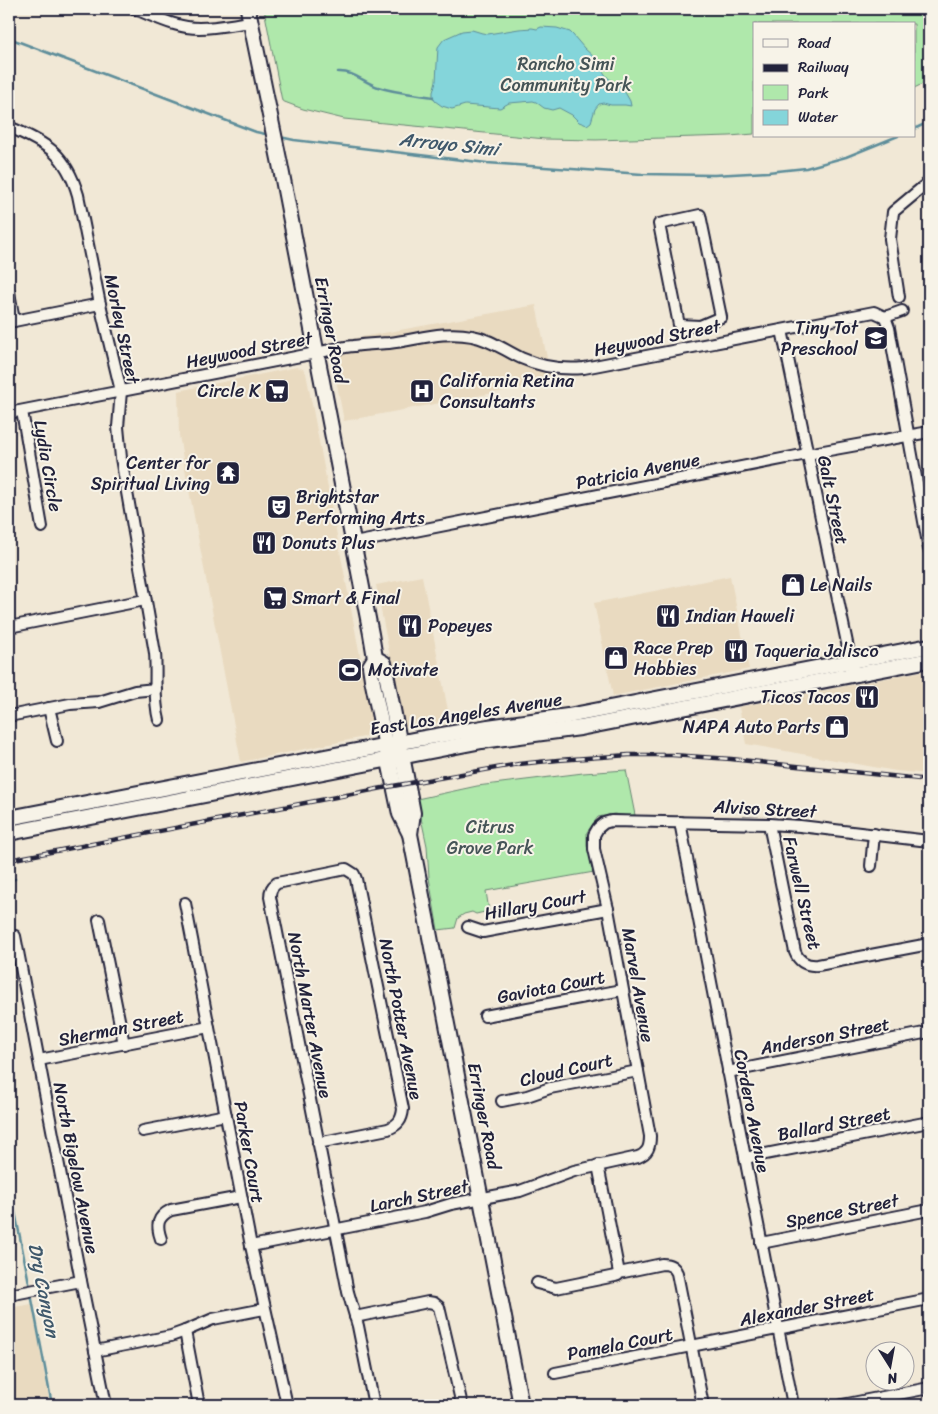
<svg xmlns="http://www.w3.org/2000/svg" width="938" height="1414" font-family="Sriracha,sans-serif">
<rect width="100%" height="100%" fill="#f1e8d6"/>
<filter id="ink" filterUnits="userSpaceOnUse"><feTurbulence type="fractalNoise" baseFrequency=".02" numOctaves="2"/><feDisplacementMap in="SourceGraphic" scale="10" xChannelSelector="R" yChannelSelector="G"/><feConvolveMatrix kernelMatrix="1 2 1 2 8 2 1 2 1" color-interpolation-filters="sRGB"/></filter>
<g filter="url(#ink)">
<!-- built -->
<g fill="#e9dac0">
<path d="M536,305L552,382L344,421L329,343Z"/>
<path d="M297,367L303,369L306,373L373,724L372,730L369,734L364,737L241,762L182,453L179,435L178,391Z"/>
<path d="M422,576L450,721L410,728L404,726L403,723L376,585Z"/>
<path d="M730,576L749,669L613,696L594,603Z"/>
<path d="M929,670V774L896,771L746,744L739,707Z"/>
<path d="M32,1304L50,1405H9V1308Z"/>
</g>
<!-- green -->
<g fill="#afe8ab" stroke="#688573">
<path d="M264,9H929V81L914,88V24H754V134L730,136L596,140L545,139L344,119L303,109L282,101Z"/>
<path d="M626,770L635,815L629,816L614,814L598,817L587,832V846L594,872L486,891L489,911L476,914L472,912L464,914L458,918L455,928L438,930L429,878L427,846L417,799L477,786L583,773Z"/>
</g>
<!-- water -->
<path fill="#84d5da" stroke="#5d8d9a" d="M541,27L557,28L570,32L573,35L584,48L595,58L598,65L608,78L620,86L626,94L630,101L631,106L625,105H611L603,103L599,104L595,109L591,122L587,125L579,122L572,115L559,108L552,110L544,108L536,102L533,101L509,103L500,108L465,105L452,109L442,106L435,101L433,97V92L436,81L438,47L444,39L462,31L472,30L482,33L488,34L519,29L532,28L537,29Z"/>
<g fill="none" stroke-linecap="round" stroke-linejoin="round">
<!-- stream -->
<g stroke="#5d8d9a" stroke-width="2.5">
<path d="M9,38L256,132L270,135"/>
<path d="M338,72C354,71 363,82 378,87C396,93 414,94 433,97"/>
<path d="M914,129L929,122"/>
<path d="M280,137L294,140L487,163L642,174L714,175L768,172L806,168L846,157L898,136"/>
<path d="M9,881L15,879"/>
<path d="M9,1181L30,1288"/>
<path d="M31,1294L52,1405"/>
</g>
<defs>
<g id="minor">
<path d="M135,9C156,17 177,28 199,28C217,28 234,24 251,22"/>
<path d="M9,127C47,143 66,154 78,195L100,304L121,391L118,427L121,458L155,653C157,676 153,698 159,720"/>
<path d="M700,215L721,317L700,326L679,325L659,224Z"/>
<path d="M9,292L14,321"/>
<path d="M899,297L890,239L893,212L929,182"/>
<path d="M885,317L902,311"/>
<path d="M9,322L100,304"/>
<path d="M782,330L852,667"/>
<path d="M22,411L42,527"/>
<path d="M9,413L316,353C329,350 342,347 354,346C366,344 377,344 389,343C417,340 443,330 472,336C490,339 504,350 521,358C541,367 561,370 584,368L874,312L885,317L889,328L929,549"/>
<path d="M354,543L807,454L929,432"/>
<path d="M9,627L145,600"/>
<path d="M49,708L57,741"/>
<path d="M9,716L70,704L99,702L135,691L156,689"/>
<path d="M680,822L793,1405"/>
<path d="M769,824L795,952C799,962 807,966 818,965L929,944"/>
<path d="M871,866L874,834"/>
<path d="M185,903L251,1246L287,1405"/>
<path d="M99,920L124,1044"/>
<path d="M468,927L483,932L608,909"/>
<path d="M15,936L81,1281L106,1405"/>
<path d="M485,1016L622,990"/>
<path d="M39,1060L209,1027"/>
<path d="M728,1072L929,1032"/>
<path d="M502,1101L527,1096L550,1088L638,1071"/>
<path d="M143,1131L226,1115"/>
<path d="M318,1143L388,1129C398,1125 402,1120 403,1109L356,879L354,874L346,869L277,883C272,887 270,890 270,897L348,1292L358,1326L374,1405"/>
<path d="M745,1158L929,1122"/>
<path d="M598,1165L619,1273"/>
<path d="M161,1239C156,1225 157,1217 171,1210L241,1197"/>
<path d="M761,1243L929,1210"/>
<path d="M251,1246L425,1212L451,1204L520,1191L574,1171L638,1157C648,1153 650,1147 650,1136L608,909L594,849V835L598,828L604,823L611,821L769,824L800,826L929,841"/>
<path d="M537,1283L556,1288L615,1276L618,1275L619,1273L662,1264C669,1264 674,1266 677,1273L703,1405"/>
<path d="M9,1295L81,1281"/>
<path d="M355,1317L428,1302L434,1303L439,1307L462,1405"/>
<path d="M185,1331L199,1405"/>
<path d="M95,1351L171,1336L185,1331L213,1319L264,1309"/>
<path d="M555,1373L929,1299"/>
<path d="M842,1405L929,1388"/>
</g>
<g id="major">
<path d="M248,9L280,164L371,634L375,658L370,666L372,679L400,814L410,834L521,1405"/>
<path d="M375,658L384,663L409,792L413,813L410,834"/>
<path d="M9,818L418,739L488,727L568,716L929,646"/>
<path d="M9,833L482,741L580,728L929,660"/>
</g>
</defs>
<!-- minor casing -->
<use href="#minor" stroke="#22223b" stroke-width="14"/>
<!-- major casing -->
<use href="#major" stroke="#22223b" stroke-width="18"/>
<!-- minor -->
<use href="#minor" stroke="#f7f3e8" stroke-width="10"/>
<!-- major -->
<use href="#major" stroke="#f7f3e8" stroke-width="14"/>
<defs>
<path id="rail" d="M9,860L393,786L519,764L558,760L629,755H672L731,759L929,780"/>
</defs>
<!-- rail casing -->
<use href="#rail" stroke="#22223b" stroke-width="4.5"/>
<!-- rail -->
<use href="#rail" stroke="#f7f3e8" stroke-width="2.5" stroke-dasharray="8" stroke-linecap="butt"/>
</g>
</g>
<!-- icons -->
<defs>
<symbol id="school-square" viewBox="-11 -11 22 22"><rect x="-9" y="-9" width="18" height="18" rx="4" fill="#22223b" stroke="#f7f3e8"/><path d="M0-5L7-2L0 1L-7-2ZM-4 1L0 2.5L4 1V4Q0 6-4 4Z" fill="#fff"/></symbol>
<symbol id="supermarket-square" viewBox="-11 -11 22 22"><rect x="-9" y="-9" width="18" height="18" rx="4" fill="#22223b" stroke="#f7f3e8"/><path d="M-6-5.5h2.5l.6 2H6L4.5 2H-2.5L-4.4-4H-6ZM-1.5 3.2a1.3 1.3 0 1 0 .1 0ZM3 3.2a1.3 1.3 0 1 0 .1 0Z" fill="#fff"/></symbol>
<symbol id="hospital-square" viewBox="-11 -11 22 22"><rect x="-9" y="-9" width="18" height="18" rx="4" fill="#22223b" stroke="#f7f3e8"/><path d="M-5-5h3v3.5h4V-5h3V5h-3V1.5h-4V5h-3Z" fill="#fff"/></symbol>
<symbol id="temple-square" viewBox="-11 -11 22 22"><rect x="-9" y="-9" width="18" height="18" rx="4" fill="#22223b" stroke="#f7f3e8"/><path d="M0-6L5-2H3V0L6.5 2.5H4V6H1.5V3h-3V6H-4V2.5H-6.5L-3 0V-2H-5Z" fill="#fff"/></symbol>
<symbol id="theatre-square" viewBox="-11 -11 22 22"><rect x="-9" y="-9" width="18" height="18" rx="4" fill="#22223b" stroke="#f7f3e8"/><path d="M-5-5.5Q0-4 5-5.5V0Q5 5 0 6Q-5 5-5 0ZM-3.3-2.5H-1v1.5H-3.3ZM1-2.5H3.3v1.5H1ZM-2.8 1Q0 5.5 2.8 1Z" fill="#fff"/></symbol>
<symbol id="restaurant-square" viewBox="-11 -11 22 22"><rect x="-9" y="-9" width="18" height="18" rx="4" fill="#22223b" stroke="#f7f3e8"/><path d="M-5-6h1v4h1v-4h1v4h1v-4h1v5L-1.5 .5V6h-2V.5L-5-1ZM5-6V6H3V1.5H1.5Q1.5-4 5-6Z" fill="#fff"/></symbol>
<symbol id="shop-square" viewBox="-11 -11 22 22"><rect x="-9" y="-9" width="18" height="18" rx="4" fill="#22223b" stroke="#f7f3e8"/><path d="M-5-2.5h2.3a2.7 3.5 0 0 1 5.4 0H5L5.5 6h-11ZM-1.5-2.5h3a1.5 2.3 0 0 0-3 0Z" fill="#fff"/></symbol>
<symbol id="stadium-square" viewBox="-11 -11 22 22"><rect x="-9" y="-9" width="18" height="18" rx="4" fill="#22223b" stroke="#f7f3e8"/><path d="M0-5a6.5 5 0 1 0 0 10a6.5 5 0 1 0 0-10ZM-3.5-1.8h7v3.6h-7Z" fill="#fff"/></symbol>
</defs>
<g fill-rule="evenodd">
<use href="#school-square" x="862" y="324" width="28" height="28"/>
<use href="#supermarket-square" x="263" y="377" width="28" height="28"/>
<use href="#hospital-square" x="408" y="377" width="28" height="28"/>
<use href="#temple-square" x="214" y="459" width="28" height="28"/>
<use href="#theatre-square" x="265" y="493" width="28" height="28"/>
<use href="#restaurant-square" x="250" y="529" width="28" height="28"/>
<use href="#shop-square" x="779" y="571" width="28" height="28"/>
<use href="#supermarket-square" x="261" y="584" width="28" height="28"/>
<use href="#restaurant-square" x="654" y="602" width="28" height="28"/>
<use href="#restaurant-square" x="396" y="612" width="28" height="28"/>
<use href="#restaurant-square" x="722" y="637" width="28" height="28"/>
<use href="#shop-square" x="602" y="644" width="28" height="28"/>
<use href="#stadium-square" x="336" y="656" width="28" height="28"/>
<use href="#restaurant-square" x="853" y="683" width="28" height="28"/>
<use href="#shop-square" x="823" y="713" width="28" height="28"/>
</g>
<g text-anchor="middle" dominant-baseline="central" stroke-width="4" stroke-linejoin="round" paint-order="stroke">
<!-- park labels -->
<g font-size="18" fill="#455457" stroke="#f7f3e8">
<text x="566" y="64">Rancho Simi<tspan x="566" dy="21">Community Park</tspan></text>
<text x="490" y="827">Citrus<tspan x="490" dy="21">Grove Park</tspan></text>
</g>
<!-- poi labels -->
<g font-size="18" fill="#22223b" stroke="#f7f3e8" text-anchor="start">
<text x="858" y="328" text-anchor="end">Tiny Tot<tspan x="858" dy="21">Preschool</tspan></text>
<text x="440" y="381">California Retina<tspan x="440" dy="21">Consultants</tspan></text>
<text x="260" y="391" text-anchor="end">Circle K</text>
<text x="210" y="463" text-anchor="end">Center for<tspan x="210" dy="21">Spiritual Living</tspan></text>
<text x="296" y="497">Brightstar<tspan x="296" dy="21">Performing Arts</tspan></text>
<text x="282" y="543">Donuts Plus</text>
<text x="810" y="585">Le Nails</text>
<text x="292" y="598">Smart &amp; Final</text>
<text x="686" y="616">Indian Haweli</text>
<text x="428" y="626">Popeyes</text>
<text x="634" y="648">Race Prep<tspan x="634" dy="21">Hobbies</tspan></text>
<text x="754" y="651">Taqueria Jalisco</text>
<text x="368" y="670">Motivate</text>
<text x="850" y="697" text-anchor="end">Ticos Tacos</text>
<text x="820" y="727" text-anchor="end">NAPA Auto Parts</text>
</g>
<!-- street labels -->
<g font-size="18" fill="#22223b" stroke="#f7f3e8">
<text transform="translate(122 329) rotate(78)">Morley Street</text>
<text transform="translate(331 330) rotate(79)">Erringer Road</text>
<text transform="translate(657 338) rotate(-11)">Heywood Street</text>
<text transform="translate(249 350) rotate(-11)">Heywood Street</text>
<text transform="translate(48 466) rotate(80)">Lydia Circle</text>
<text transform="translate(638 471) rotate(-11)">Patricia Avenue</text>
<text transform="translate(833 500) rotate(78)">Galt Street</text>
<text transform="translate(466 714) rotate(-9)">East Los Angeles Avenue</text>
<text transform="translate(765 809) rotate(3)">Alviso Street</text>
<text transform="translate(802 893) rotate(77)">Farwell Street</text>
<text transform="translate(535 905) rotate(-10)">Hillary Court</text>
<text transform="translate(638 985) rotate(80)">Marvel Avenue</text>
<text transform="translate(551 987) rotate(-11)">Gaviota Court</text>
<text transform="translate(310 1015) rotate(79)">North Marter Avenue</text>
<text transform="translate(401 1019) rotate(79)">North Potter Avenue</text>
<text transform="translate(121 1028) rotate(-11)">Sherman Street</text>
<text transform="translate(825 1036) rotate(-11)">Anderson Street</text>
<text transform="translate(566 1070) rotate(-13)">Cloud Court</text>
<text transform="translate(752 1111) rotate(79)">Cordero Avenue</text>
<text transform="translate(484 1116) rotate(79)">Erringer Road</text>
<text transform="translate(834 1124) rotate(-11)">Ballard Street</text>
<text transform="translate(249 1152) rotate(80)">Parker Court</text>
<text transform="translate(76 1168) rotate(79)">North Bigelow Avenue</text>
<text transform="translate(419 1196) rotate(-12)">Larch Street</text>
<text transform="translate(842 1211) rotate(-11)">Spence Street</text>
<text transform="translate(807 1307) rotate(-11)">Alexander Street</text>
<text transform="translate(620 1344) rotate(-11)">Pamela Court</text>
</g>
<!-- water labels -->
<g font-size="19" font-style="italic" fill="#3f586b" stroke="#f7f3e8">
<text transform="translate(449 144) rotate(6)">Arroyo Simi</text>
<text transform="translate(44 1290) rotate(79)">Dry Canyon</text>
</g>
</g>
<!-- margin -->
<rect width="938" height="1414" fill="none" stroke="#f7f3e8" stroke-width="30"/>
<rect x="15" y="15" width="908" height="1384" fill="none" stroke="#22223b" stroke-width="2" filter="url(#ink)"/>
<!-- legend -->
<rect x="753" y="22" width="162" height="115" fill="#f7f3e8" stroke="#a29fa3"/>
<rect x="763" y="39" width="25" height="8" fill="#f7f3e8" stroke="#a29fa3"/>
<text x="798" y="48" font-size="15" fill="#22223b">Road</text>
<rect x="763" y="64" width="25" height="8" fill="#22223b" stroke="#a29fa3"/>
<text x="798" y="72" font-size="15" fill="#22223b">Railway</text>
<rect x="763" y="85" width="25" height="15" fill="#afe8ab" stroke="#a29fa3"/>
<text x="798" y="98" font-size="15" fill="#22223b">Park</text>
<rect x="763" y="110" width="25" height="15" fill="#84d5da" stroke="#a29fa3"/>
<text x="798" y="122" font-size="15" fill="#22223b">Water</text>
<!-- north arrow -->
<g transform="translate(890 1366) rotate(169)"><circle r="24" fill="#f7f3e8" stroke="#a29fa3"/>
<path d="M0-4L9 19L0 12L-9 19Z" fill="#22223b"/>
<text y="-8" font-size="14" font-weight="bold" text-anchor="middle" fill="#22223b">N</text>
</g>
</svg>
